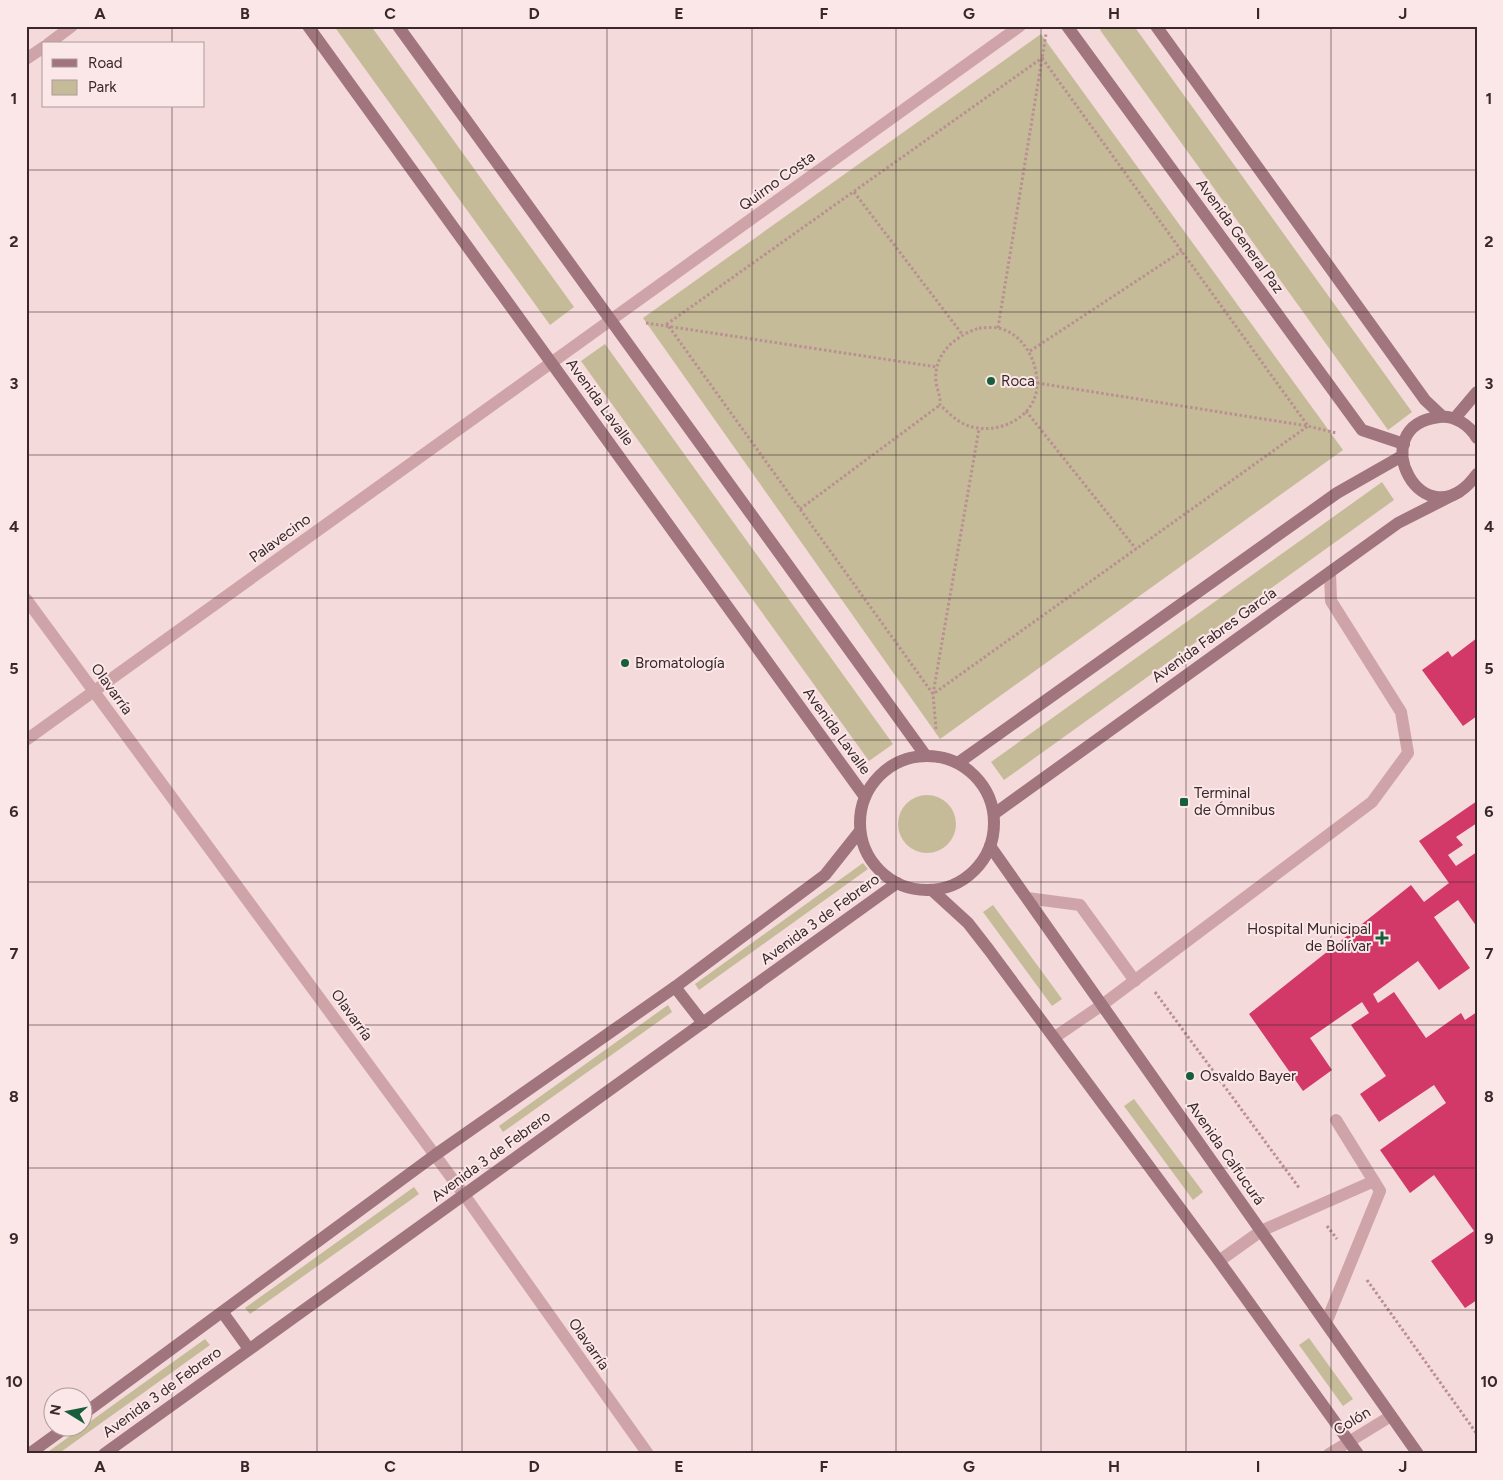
<svg xmlns="http://www.w3.org/2000/svg" width="1503" height="1480" font-family="Figtree,sans-serif">
<rect width="100%" height="100%" fill="#f4dada"/>
<!-- green -->
<g fill="#c5bb98">
<path d="M334,26H371L574,307L550,325Z"/>
<path d="M1104,26H1134L1412,412L1388,430L1100,30Z"/>
<path d="M1041,34L1343,450L940,739L643,318Z"/>
<path d="M605,344L893,744L869,761L581,361Z"/>
<path d="M1382,482L1394,500L1004,780L991,762Z"/>
<circle cx="927" cy="824" r="29"/>
<path d="M863,863L868,869L699,990L695,984Z"/>
<path d="M993,905L1062,999L1052,1006L983,912Z"/>
<path d="M668,1005L672,1012L503,1132L499,1126Z"/>
<path d="M1134,1099L1203,1192L1193,1200L1124,1106Z"/>
<path d="M414,1187L419,1194L250,1314L245,1308Z"/>
<path d="M1309,1338L1353,1399L1343,1406L1299,1345Z"/>
<path d="M205,1339L210,1345L58,1454H45Z"/>
</g>
<!-- building -->
<g fill="#d23968">
<path d="M1477,638V716L1463,726L1422,670L1448,651L1452,657Z"/>
<path d="M1477,801V823L1456,837L1463,845L1448,855L1456,866L1477,852V927L1458,900L1434,917L1470,968L1439,990L1418,961L1373,994L1378,1003L1394,992L1426,1038L1461,1013L1465,1020L1477,1012V1300L1465,1308L1431,1261L1474,1231L1434,1175L1410,1193L1380,1150L1446,1103L1434,1085L1379,1122L1360,1094L1386,1076L1351,1025L1369,1013L1362,1002L1310,1038L1332,1070L1303,1091L1249,1014L1411,885L1424,902L1449,883L1419,841Z"/>
</g>
<g fill="none" stroke-linecap="round" stroke-linejoin="round">
<!-- path -->
<g stroke="#ba8e93" stroke-width="3" stroke-dasharray="2.5 2.5" stroke-linecap="butt">
<path d="M1042,58L1308,426L933,694L667,324Z"/>
<path d="M854,192L962,334"/>
<path d="M646,323L937,367"/>
<path d="M979,328C985,328 992,327 998,328C1022,333 1037,359 1037,383C1038,419 993,438 964,424C955,420 947,411 940,405C941,397 937,390 936,382C933,354 955,336 979,328Z"/>
<path d="M998,328L1046,34"/>
<path d="M1030,351L1182,251"/>
<path d="M1037,383L1308,426L1336,433"/>
<path d="M1026,411L1136,549"/>
<path d="M800,509L940,405"/>
<path d="M936,729L933,694L979,429"/>
<path d="M1155,992L1300,1189"/>
<path d="M1327,1226L1337,1239"/>
<path d="M1367,1280L1477,1434"/>
</g>
<!-- lane -->
<g stroke="#cea4a8" stroke-width="12">
<path d="M1027,898L1080,905L1135,981"/>
<path d="M1055,1037L1102,1005L1372,802L1408,753L1401,712L1331,601L1330,572"/>
<path d="M1219,1261L1261,1231L1374,1181"/>
<path d="M1326,1323L1380,1191L1336,1120"/>
</g>
<!-- street -->
<g stroke="#cea4a8" stroke-width="12">
<path d="M48,44L72,26"/>
<path d="M26,59L44,47"/>
<path d="M26,599L465,1196L648,1454"/>
<path d="M26,740L1020,26"/>
<path d="M1329,1454L1391,1416"/>
</g>
<!-- secondary -->
<g stroke="#a1757d" stroke-width="12">
<path d="M308,26L865,797"/>
<path d="M398,26L926,756"/>
<path d="M1067,26L1362,430L1404,444"/>
<path d="M1156,26L1425,400L1442,416"/>
<path d="M1455,418L1477,392"/>
<path d="M1477,438C1469,425 1455,415 1439,417C1361,426 1424,547 1477,474"/>
<circle cx="927" cy="823" r="67"/>
<path d="M958,763L1337,493L1402,456"/>
<path d="M994,814L1398,523L1459,492"/>
<path d="M990,846L1418,1454"/>
<path d="M933,891L968,923L989,950L1219,1261L1358,1454"/>
<path d="M675,987L703,1023"/>
<path d="M223,1313L249,1349"/>
<path d="M82,1415L435,1155L675,987L825,875L860,831"/>
<path d="M29,1454L65,1428"/>
<path d="M104,1454L897,883"/>
</g>
</g>
<!-- grid -->
<path fill="none" stroke="#38272b" stroke-width="1" stroke-opacity="0.55" d="M172,26V44M317,26V1454M462,26V1454M607,26V1454M752,26V1454M896,26V1454M1041,26V1454M1186,26V1454M1331,26V1454M172,106V1454M26,170H1477M26,312H1477M26,455H1477M26,598H1477M26,740H1477M26,882H1477M26,1025H1477M26,1168H1477M26,1310H1477"/>
<!-- markers -->
<g fill="#185e3c" stroke="#fbe7e7" stroke-width="2">
<circle cx="991" cy="381" r="5"/>
<circle cx="625" cy="663" r="5"/>
<rect x="1179" y="797" width="10" height="10" rx="2.5"/>
<path d="M1379.5 930.5h5v5h5v5h-5v5h-5v-5h-5v-5h5z"/>
<circle cx="1190" cy="1076" r="5"/>
</g>
<g text-anchor="middle" dominant-baseline="central" stroke-width="4" stroke-linejoin="round" paint-order="stroke">
<!-- street labels -->
<g font-size="15" fill="#38272b" stroke="#fbe7e7">
<text transform="translate(777 181) rotate(-36)">Quirno Costa</text>
<text transform="translate(1240 236) rotate(54)">Avenida General Paz</text>
<text transform="translate(600 402) rotate(54)">Avenida Lavalle</text>
<text transform="translate(280 538) rotate(-36)">Palavecino</text>
<text transform="translate(1214 635) rotate(-36)">Avenida Fabres García</text>
<text transform="translate(112 689) rotate(54)">Olavarría</text>
<text transform="translate(837 731) rotate(54)">Avenida Lavalle</text>
<text transform="translate(820 919) rotate(-36)">Avenida 3 de Febrero</text>
<text transform="translate(352 1015) rotate(54)">Olavarría</text>
<text transform="translate(1226 1153) rotate(55)">Avenida Calfucurá</text>
<text transform="translate(491 1156) rotate(-36)">Avenida 3 de Febrero</text>
<text transform="translate(589 1344) rotate(55)">Olavarría</text>
<text transform="translate(162 1392) rotate(-36)">Avenida 3 de Febrero</text>
<text transform="translate(1352 1421) rotate(-31)">Colón</text>
</g>
<!-- poi labels -->
<g font-size="15" fill="#38272b" stroke="#fbe7e7" text-anchor="start">
<text x="1001" y="381">Roca</text>
<text x="635" y="663">Bromatología</text>
<text x="1194" y="793">Terminal<tspan x="1194" dy="17">de Ómnibus</tspan></text>
<text x="1371" y="929" text-anchor="end">Hospital Municipal<tspan x="1371" dy="17">de Bolívar</tspan></text>
<text x="1200" y="1076">Osvaldo Bayer</text>
</g>
</g>
<!-- border -->
<rect width="1503" height="1480" fill="none" stroke="#fbe7e7" stroke-width="55"/>
<!-- legend -->
<rect x="42" y="42" width="162" height="65" fill="#fbe7e7" stroke="#ad9a9c"/>
<rect x="52" y="59" width="25" height="8" fill="#a1757d" stroke="#ad9a9c"/>
<text x="88" y="68" font-size="15" fill="#38272b">Road</text>
<rect x="52" y="80" width="25" height="15" fill="#c5bb98" stroke="#ad9a9c"/>
<text x="88" y="92" font-size="15" fill="#38272b">Park</text>
<!-- north arrow -->
<g transform="translate(68 1412) rotate(280)"><circle r="24" fill="#fbe7e7" stroke="#ad9a9c"/>
<path d="M0-4L9 19L0 12L-9 19Z" fill="#185e3c"/>
<text y="-8" font-size="14" font-weight="bold" text-anchor="middle" fill="#38272b">N</text>
</g>
<rect x="28" y="28" width="1448" height="1424" fill="none" stroke="#38272b" stroke-width="2"/>
<g font-size="16" text-anchor="middle" font-weight="bold" fill="#38272b">
<text x="100" y="19">A</text>
<text x="245" y="19">B</text>
<text x="390" y="19">C</text>
<text x="534" y="19">D</text>
<text x="679" y="19">E</text>
<text x="824" y="19">F</text>
<text x="969" y="19">G</text>
<text x="1114" y="19">H</text>
<text x="1258" y="19">I</text>
<text x="1403" y="19">J</text>
<text x="14" y="104">1</text>
<text x="1489" y="104">1</text>
<text x="14" y="247">2</text>
<text x="1489" y="247">2</text>
<text x="14" y="389">3</text>
<text x="1489" y="389">3</text>
<text x="14" y="532">4</text>
<text x="1489" y="532">4</text>
<text x="14" y="674">5</text>
<text x="1489" y="674">5</text>
<text x="14" y="817">6</text>
<text x="1489" y="817">6</text>
<text x="14" y="959">7</text>
<text x="1489" y="959">7</text>
<text x="14" y="1102">8</text>
<text x="1489" y="1102">8</text>
<text x="14" y="1244">9</text>
<text x="1489" y="1244">9</text>
<text x="14" y="1387">10</text>
<text x="1489" y="1387">10</text>
<text x="100" y="1472">A</text>
<text x="245" y="1472">B</text>
<text x="390" y="1472">C</text>
<text x="534" y="1472">D</text>
<text x="679" y="1472">E</text>
<text x="824" y="1472">F</text>
<text x="969" y="1472">G</text>
<text x="1114" y="1472">H</text>
<text x="1258" y="1472">I</text>
<text x="1403" y="1472">J</text>
</g>
</svg>
